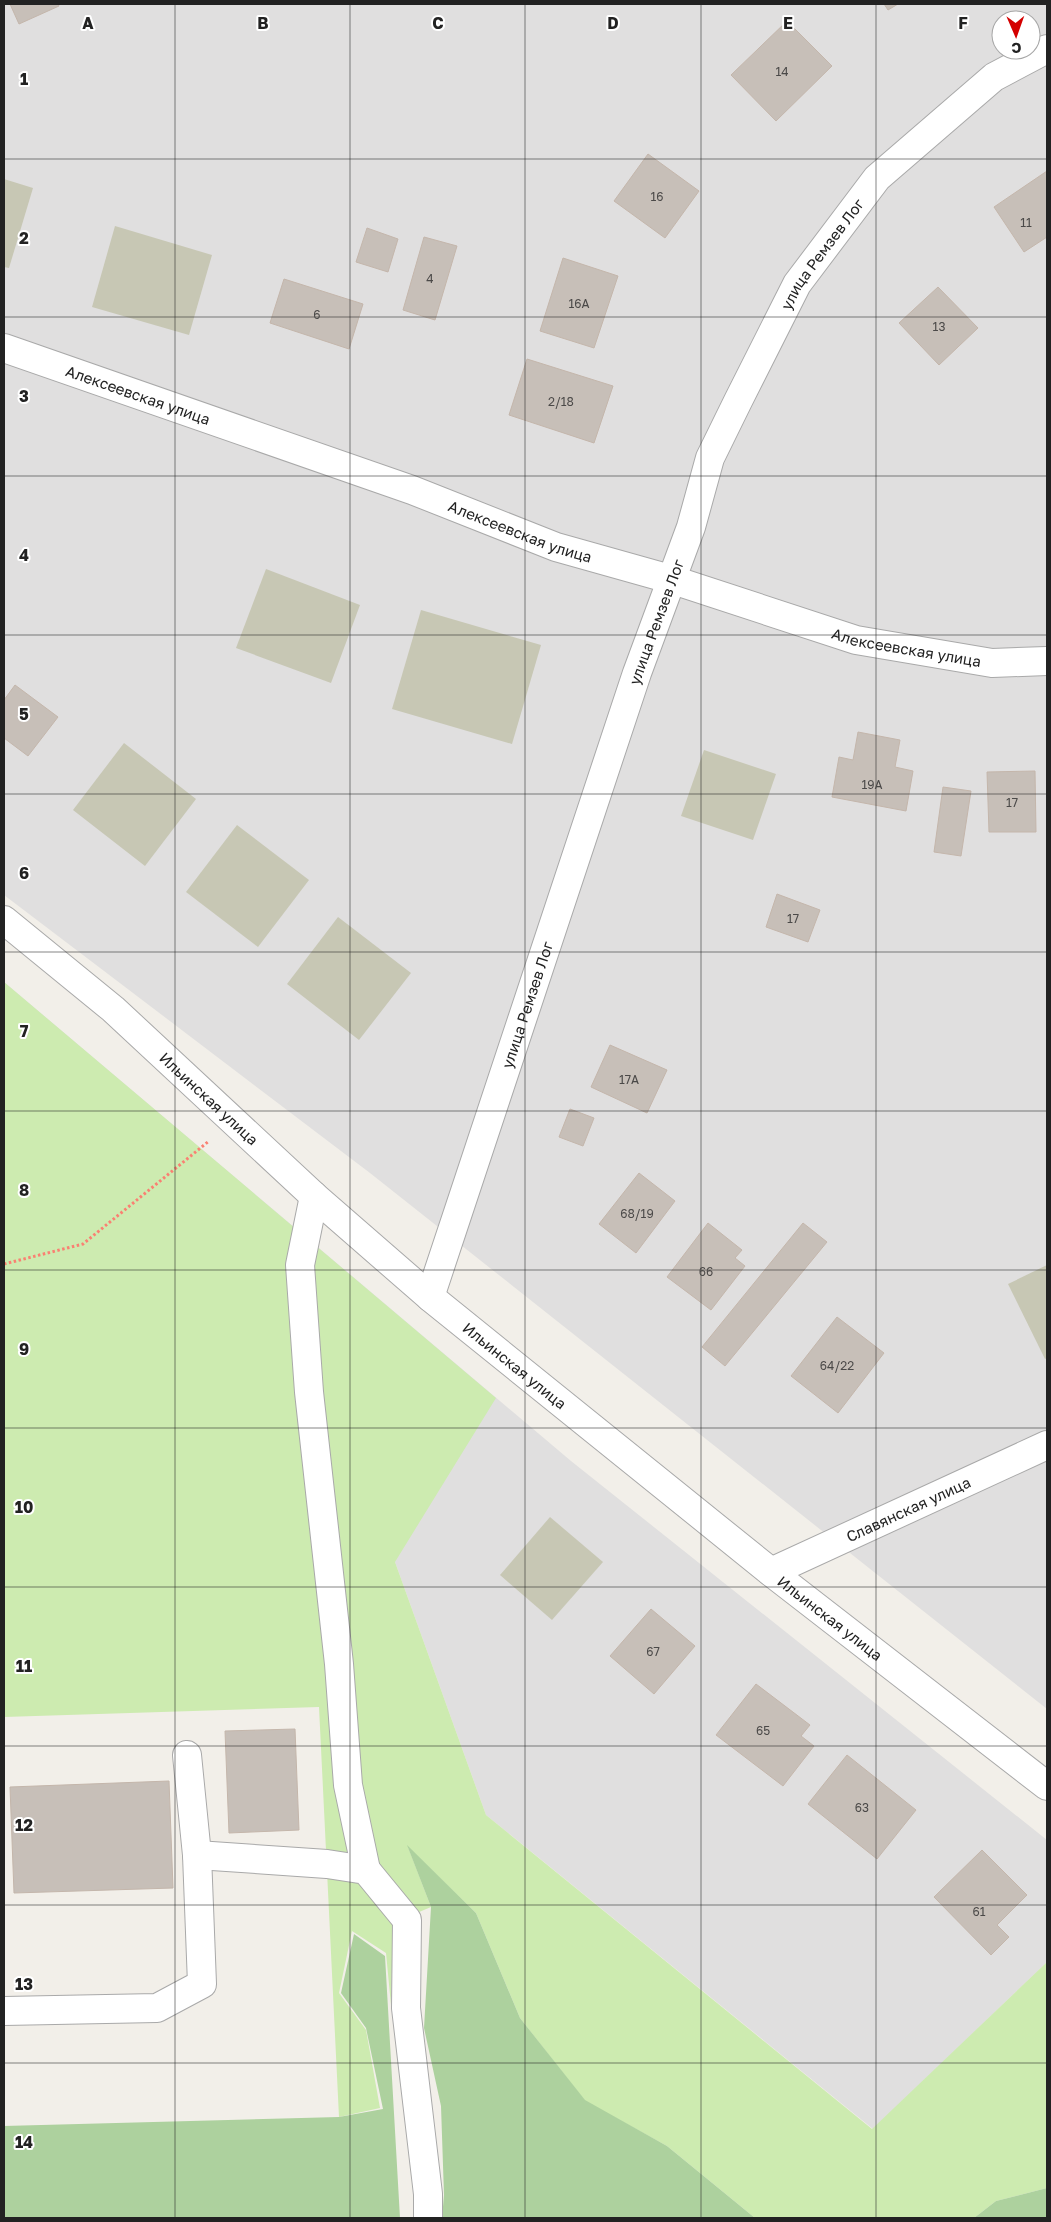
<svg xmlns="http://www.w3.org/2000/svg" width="1051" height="2222" font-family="'Golos Text',sans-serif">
<rect width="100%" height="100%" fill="#f2efe9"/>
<!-- residential -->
<g fill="#e0dfdf" fill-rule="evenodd">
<path d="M4,4H1047V1709L370,1173L4,895ZM1001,20H1031V50H1001Z"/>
<path d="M4,982L571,1461L1047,1840V1962L873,2129L486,1815L395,1562Z"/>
</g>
<!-- construction -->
<g fill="#c7c7b4">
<path d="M4,179L33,188L9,268L4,267Z"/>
<path d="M115,226L212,255L189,335L92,307Z"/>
<path d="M266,569L360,605L331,683L236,648Z"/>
<path d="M421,610L541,645L512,744L392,709Z"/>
<path d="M124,743L196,799L145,866L73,810Z"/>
<path d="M704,750L776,774L753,840L681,816Z"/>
<path d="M237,825L309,880L258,947L186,892Z"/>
<path d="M338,917L411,973L359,1040L287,984Z"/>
<path d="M1047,1265V1358L1045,1359L1008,1284Z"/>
<path d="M550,1517L603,1562L552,1620L500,1575Z"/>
</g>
<!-- grass -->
<path fill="#cdebb0" d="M4,982L496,1398L395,1562L486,1815L872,2129L1047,1962V2188L996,2201L974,2218H755L667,2146L585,2101L520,2018L476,1913L408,1847L431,1907L393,1923L391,2005L386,1953L352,1931L339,1993L366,2030L380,2108L339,2117L319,1707L4,1717Z"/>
<!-- forest -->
<g fill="#add19e">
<path d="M407,1845L476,1913L520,2018L585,2100L667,2146L755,2218H442L444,2195L441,2106L424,2028L431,1907Z"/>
<path d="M354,1934L385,1956L400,2218H4V2126L339,2117L383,2109L366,2028L341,1993Z"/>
<path d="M1047,2188V2218H974L996,2201Z"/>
</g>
<!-- building -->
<g fill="#c7bfb8" stroke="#c4b6ab">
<path d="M10,4H58L59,6L19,24Z"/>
<path d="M884,4H898L888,10Z"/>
<path d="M787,21L832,66L776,121L731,75Z"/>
<path d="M648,154L699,191L665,238L614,201Z"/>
<path d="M1047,171V237L1024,252L994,207Z"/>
<path d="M367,228L398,239L388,272L356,262Z"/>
<path d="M424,237L457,246L435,320L403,310Z"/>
<path d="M563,258L618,276L594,348L540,331Z"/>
<path d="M284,279L363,304L349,349L270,323Z"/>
<path d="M938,287L978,328L939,365L899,323Z"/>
<path d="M527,359L613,386L594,443L509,415Z"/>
<path d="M15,685L58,717L28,756L4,738V700Z"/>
<path d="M858,732L900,740L895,767L913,771L906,811L832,797L839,757L853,760Z"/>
<path d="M1035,771L1036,832H989L987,772Z"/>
<path d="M943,787L971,791L961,856L934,852Z"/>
<path d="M777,894L820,910L808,942L766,927Z"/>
<path d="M610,1045L667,1070L647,1113L591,1087Z"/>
<path d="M570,1109L594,1118L583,1146L559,1137Z"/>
<path d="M639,1173L675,1201L636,1253L599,1224Z"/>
<path d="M708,1223L742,1250L735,1258L745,1266L711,1310L667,1277Z"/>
<path d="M803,1223L827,1242L725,1366L702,1347Z"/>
<path d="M837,1317L884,1353L838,1413L791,1376Z"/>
<path d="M651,1609L695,1646L654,1694L610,1656Z"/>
<path d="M756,1684L810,1725L801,1736L814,1746L783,1786L716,1735Z"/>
<path d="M295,1729L299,1830L229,1833L225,1731Z"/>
<path d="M847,1755L916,1810L877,1859L808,1804Z"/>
<path d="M169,1781L173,1888L14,1893L10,1787Z"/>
<path d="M982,1850L1027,1895L997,1925L1009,1937L991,1955L934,1897Z"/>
</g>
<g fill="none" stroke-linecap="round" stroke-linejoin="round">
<defs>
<g id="minor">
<path id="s1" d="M4,348L412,490L556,547L670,579L856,640L992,663L1047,661"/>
<path id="s2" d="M4,920L113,1009L314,1196L430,1297L771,1572L1047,1786"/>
<path d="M314,1196L300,1265L309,1392L339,1664L348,1785L366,1870"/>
<path id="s3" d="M430,1297L637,673L691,527L710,458L738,401L797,284L877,178L994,77L1047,49"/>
<path id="s4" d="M771,1572L1047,1445"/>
<path d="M197,1855L327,1864L366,1870L407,1920L406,2008L428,2194V2218"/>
<path d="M4,2011L157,2008L202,1984L197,1855L187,1755"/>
</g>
</defs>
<!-- minor casing -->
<use href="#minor" stroke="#a9a9a9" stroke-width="30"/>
<!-- path -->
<path stroke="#fa8072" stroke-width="3" stroke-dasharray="2.5 2.5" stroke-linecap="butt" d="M4,1264L83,1244L209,1141"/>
<!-- minor -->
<use href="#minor" stroke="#fff" stroke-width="28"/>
</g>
<!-- grid -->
<path fill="none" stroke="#222" stroke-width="1" stroke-opacity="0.55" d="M175,4V2218M350,4V2218M525,4V2218M701,4V2218M876,4V2218M4,159H1047M4,317H1047M4,476H1047M4,635H1047M4,794H1047M4,952H1047M4,1111H1047M4,1270H1047M4,1428H1047M4,1587H1047M4,1746H1047M4,1905H1047M4,2063H1047"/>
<g text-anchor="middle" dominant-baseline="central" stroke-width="4" stroke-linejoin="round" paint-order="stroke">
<!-- number labels -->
<g font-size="12" fill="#4b4948">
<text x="782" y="71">14</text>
<text x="657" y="196">16</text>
<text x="1026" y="222">11</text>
<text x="430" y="278">4</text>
<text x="579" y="303">16А</text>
<text x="317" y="314">6</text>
<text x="939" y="326">13</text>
<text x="561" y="401">2/18</text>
<text x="872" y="784">19А</text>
<text x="1012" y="802">17</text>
<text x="793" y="918">17</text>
<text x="629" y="1079">17А</text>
<text x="637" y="1213">68/19</text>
<text x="706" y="1271">66</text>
<text x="837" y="1365">64/22</text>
<text x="653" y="1651">67</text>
<text x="763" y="1730">65</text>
<text x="862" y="1807">63</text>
<text x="979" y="1911">61</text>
</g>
<!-- street labels -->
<g font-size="15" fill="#222" stroke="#fff">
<text stroke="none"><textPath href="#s3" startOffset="1118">улица Ремзев Лог</textPath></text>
<text stroke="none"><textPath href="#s1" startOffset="142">Алексеевская улица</textPath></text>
<text stroke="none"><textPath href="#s1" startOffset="548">Алексеевская улица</textPath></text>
<text stroke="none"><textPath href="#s3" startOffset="712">улица Ремзев Лог</textPath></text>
<text stroke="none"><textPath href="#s1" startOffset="952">Алексеевская улица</textPath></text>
<text stroke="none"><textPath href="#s3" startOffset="308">улица Ремзев Лог</textPath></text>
<text stroke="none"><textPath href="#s2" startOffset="272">Ильинская улица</textPath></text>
<text stroke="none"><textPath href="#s2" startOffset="678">Ильинская улица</textPath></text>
<text stroke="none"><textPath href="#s4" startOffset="151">Славянская улица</textPath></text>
<text stroke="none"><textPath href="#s2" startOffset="1082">Ильинская улица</textPath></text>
</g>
</g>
<g font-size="16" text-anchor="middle" font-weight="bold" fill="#222" stroke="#fff" stroke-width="4" stroke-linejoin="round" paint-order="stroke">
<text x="88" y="29">A</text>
<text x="263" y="29">B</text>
<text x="438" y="29">C</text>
<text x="613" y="29">D</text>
<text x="788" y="29">E</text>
<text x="963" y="29">F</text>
<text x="24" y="85">1</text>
<text x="24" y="244">2</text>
<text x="24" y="402">3</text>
<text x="24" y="561">4</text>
<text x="24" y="720">5</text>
<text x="24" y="879">6</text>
<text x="24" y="1037">7</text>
<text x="24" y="1196">8</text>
<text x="24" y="1355">9</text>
<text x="24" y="1513">10</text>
<text x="24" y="1672">11</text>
<text x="24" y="1831">12</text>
<text x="24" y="1990">13</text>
<text x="24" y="2148">14</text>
</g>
<!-- border -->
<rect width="1051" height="2222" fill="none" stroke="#222222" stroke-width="10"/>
<!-- north arrow -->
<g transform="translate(1016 35) rotate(178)"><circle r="24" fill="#ffffff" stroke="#a7a7a7"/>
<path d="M0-4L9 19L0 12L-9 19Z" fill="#d40000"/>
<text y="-8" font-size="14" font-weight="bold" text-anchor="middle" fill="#222222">С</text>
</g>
</svg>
